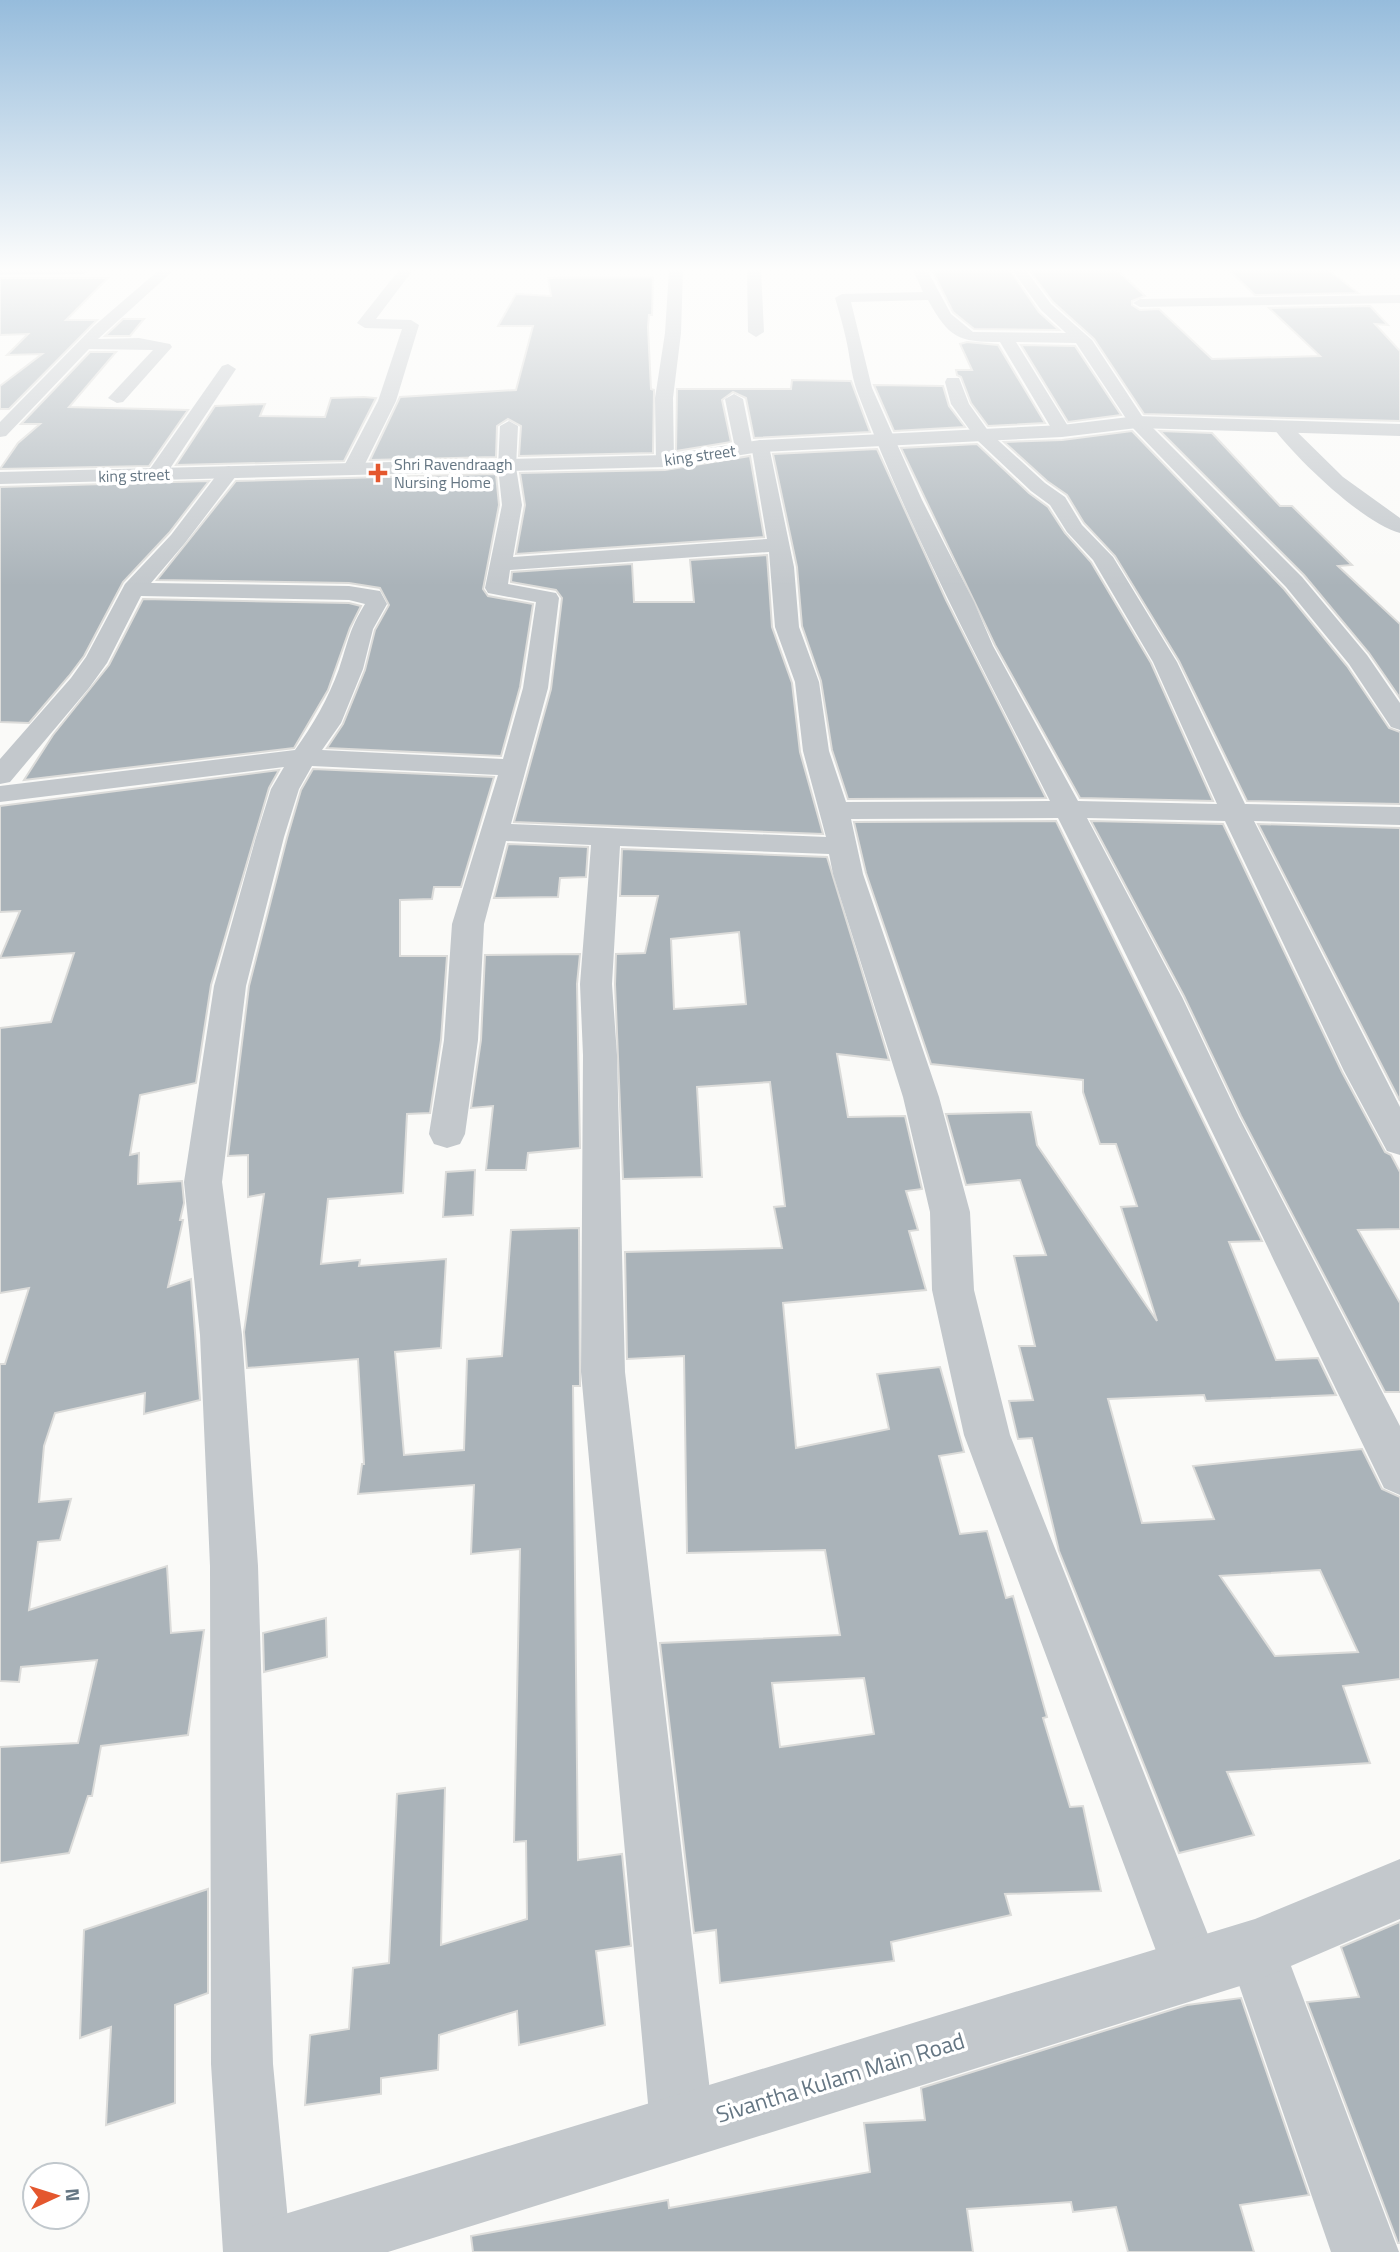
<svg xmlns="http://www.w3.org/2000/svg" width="1400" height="2252" font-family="'Titillium Web',sans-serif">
<rect width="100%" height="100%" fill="#fafaf8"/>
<!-- building -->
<g fill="#aab3b9" stroke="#dcdcda" stroke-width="2" fill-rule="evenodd">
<path d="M932,270H1010L1039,312L1059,330L974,329L953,312Z"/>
<path d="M1029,270H1117L1145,296L1132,301V305L1140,310L1159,309L1212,359L1320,356L1269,308L1370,306L1388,325L1375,324L1400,351V421L1144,414L1094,339L1053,302Z"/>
<path d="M1229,270H1329L1358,293L1255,295Z"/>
<path d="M653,277L652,315H649L648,327L651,389L654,390L653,453L519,456L521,426L508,419L497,426L496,457L370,460L400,397L516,390L533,326H498L516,294L551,296L548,278Z"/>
<path d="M0,278H108L66,320H97L9,409H0V386L42,354L7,355L28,334L0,335Z"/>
<path d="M123,319H144L130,336H105Z"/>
<path d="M967,342L998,345L1045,423L988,426L971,403L961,377L957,375L956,370H972L960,344Z"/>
<path d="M1021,345L1075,346L1121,415L1068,422Z"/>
<path d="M90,352H116L69,407L188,410L149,466L0,469L18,443L40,424H21Z"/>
<path d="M792,380L851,381L870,432L754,438L746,398L733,392L722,400L731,442L676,451L677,389H791Z"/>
<path d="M874,385L943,386L949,406L965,427L894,431Z"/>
<path d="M364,397L376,398L344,461L176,465L215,406L265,404L260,416L325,417L331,398Z"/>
<path d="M1132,431L1284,589L1347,666L1389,728L1400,732V804L1247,801L1179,661L1115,556L1084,523L1067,495L1047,481L1004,442L1062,440Z"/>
<path d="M1160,431L1212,433L1280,506H1292L1352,565L1338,566L1400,624V698L1369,653L1304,575Z"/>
<path d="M977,444L1029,493L1048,507L1065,533L1091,562L1151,663L1213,801L1080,798L995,645L901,448Z"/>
<path d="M877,449L946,600L1046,798L848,799L832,750L821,681L802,626L797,567L773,454Z"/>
<path d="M750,456L764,537L516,554L525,505L520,473L665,470Z"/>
<path d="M496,474L499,505L483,589L488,596L533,604L520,687L501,756L327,748L343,724L365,670L375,630L389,605L380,588L349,583L157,580L236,481Z"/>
<path d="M209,481L169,533L123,582L84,656L69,676L29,723L0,722V487Z"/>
<path d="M767,555L772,627L792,683L800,752L823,834L514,822L551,689L562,598L556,590L511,582L512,572L632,564L634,602H694L690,560Z"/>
<path d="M143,599L349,603L361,606L350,628L328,690L294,748L24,780L53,735L109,665Z"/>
<path d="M313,769L494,777L461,887H434L432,899L400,900V956H447L441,1040L430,1113L407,1114L403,1193L328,1199L321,1264L360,1260L359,1266L446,1259L441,1348L395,1352L404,1455L464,1450L467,1359L502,1356L511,1230L579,1228L580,1386H573L578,1860L622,1854L631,1946L596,1951L605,2025L519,2045L517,2011L439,2035L438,2070L381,2078V2094L305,2105L310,2035L349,2029L353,1968L389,1963L397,1794L445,1788L441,1945L527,1919L526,1841L514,1842L520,1549L471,1554L474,1485L358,1494L362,1464H364L358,1359L247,1368L244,1332L264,1194L248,1197V1155L228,1156L249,986L287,838L301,790Z"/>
<path d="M279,770L269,788L211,985L196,1083L140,1095L130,1155L139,1153L138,1184L182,1181L184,1203L180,1220H183L168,1287L191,1279L200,1400L144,1414L145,1393L55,1413L44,1446L39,1502L71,1499L60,1540L38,1542L29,1610L167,1566L171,1633L204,1630L188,1735L101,1746L92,1796H88L69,1853L0,1863V1747L78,1743L97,1660L21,1667L19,1682L0,1681V1364H5L29,1288L0,1293V1028L51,1022L74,953L0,958L20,911L0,912V806Z"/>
<path d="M1056,821L1262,1241L1229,1242L1276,1360L1318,1358L1336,1395L1206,1401L1204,1395L1108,1399L1142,1523L1214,1519L1193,1466L1362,1449L1382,1489L1400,1497V1679L1343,1686L1370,1763L1227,1772L1254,1835L1179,1853L1059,1551L1032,1438L1018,1439L1009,1401L1033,1400L1019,1346H1035L1014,1256L1046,1255L1020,1180L966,1185L946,1114L1031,1112L1037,1145L1157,1321L1121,1207L1137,1206L1116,1144H1100L1083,1092V1080L931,1064L866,873L854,822ZM1320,1570L1358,1652L1275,1656L1220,1576Z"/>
<path d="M1091,821L1223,824L1342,1072L1385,1152L1391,1155L1400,1172V1229L1358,1230L1400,1303V1392H1385L1241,1116L1184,996Z"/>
<path d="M1258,824L1400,828V1101Z"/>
<path d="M508,844L588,847L586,877L560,878L558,897L494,898Z"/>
<path d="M622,849L827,857L889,1060L837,1054L848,1117L905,1116L922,1189L906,1191L918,1230L909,1231L926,1290L783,1303L796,1448L889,1429L877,1374L940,1367L964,1452L939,1456L960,1534L987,1531L1006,1598L1013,1596L1047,1717L1043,1718L1070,1807L1083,1806L1101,1891L1005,1894L1011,1915L891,1942L894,1961L720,1983L716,1930L694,1933L660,1643L840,1635L825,1550L687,1553L684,1356L627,1359L625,1252L782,1248L774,1207L785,1206L770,1082L697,1087L702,1177L623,1179L615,984L616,954L645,953L658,896H620ZM739,932L746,1004L674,1009L671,939ZM864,1678L874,1734L780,1747L772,1683Z"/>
<path d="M580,954L577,984L580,1148L528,1153L526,1170H486L493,1106L471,1108L481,1040L485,955Z"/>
<path d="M475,1170L473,1215L443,1217L446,1172Z"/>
<path d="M326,1618L327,1657L264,1672L263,1633Z"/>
<path d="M208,1889V1993L175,2005V2103L106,2125L111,2027L80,2038L84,1930Z"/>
<path d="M1400,1922V2243H1398L1307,2002L1359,1997L1341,1947Z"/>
<path d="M1241,1998L1309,2195L1240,2205L1254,2252H1128L1116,2207L1073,2212L1071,2202L967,2209L973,2252H473L471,2236L668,2200L669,2208L870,2172L864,2123L925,2120L921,2088L1187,2005Z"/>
</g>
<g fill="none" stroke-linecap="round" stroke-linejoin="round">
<!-- minor -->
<g fill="#c3c8cc" fill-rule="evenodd">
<path d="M159,270H174L98,339L139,338L170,344L172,347L123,402L117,403L108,398L153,350L89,349L6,436L0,437V422L94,326Z"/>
<path d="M399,270H413L376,319L411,320L419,325L396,401L363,468L353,474L343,468L378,401L402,329L365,328L357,323Z"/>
<path d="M669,270H683L681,333L673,398L674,461L665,467L656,461L655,398L665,333Z"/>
<path d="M747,270H761L764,332L756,337L748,332Z"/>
<path d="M913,270H927L951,314L973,332L1066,333L1041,310L1012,270H1026L1051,304L1092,340L1144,419L1302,577L1367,655L1400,703V730L1391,727L1349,664L1286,587L1131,426L1076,343L1016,342L1071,431L1062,436L1053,431L1000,342C958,342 949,338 928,300L851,302L872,388L922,500L974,602L993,646L1078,801L1217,804L1153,662L1093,560L1067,532L1050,505L1031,491L977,440L951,404L945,382L947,378H959L969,404L989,432L1045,483L1065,497L1082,525L1113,557L1177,662L1245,804L1400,807V825L1254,821L1400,1107V1155L1387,1151L1344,1071L1225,821L1087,818L1182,997L1239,1117L1400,1426V1495L1384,1488C1275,1265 1170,1040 1058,818L851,819L863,874L939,1097L970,1212L974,1290L1010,1435L1222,1970L1213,1991L1192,2000L1171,1991L964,1435L932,1290L930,1212L903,1097L833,874L829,854L620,846L612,984L617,1055L625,1372L714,2125L705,2148L682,2157L659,2148L650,2125L581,1372L583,1055L580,984L591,845L506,841L484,924L478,1040L465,1134L460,1144L447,1148L434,1144L429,1134L444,1040L452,924L498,775L312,766L299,789L284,837L246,986L222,1182L242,1335L258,1566L273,2064L291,2252H223L211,2064L210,1566L200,1335L184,1182L214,986L256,837L271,789L284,767L0,802V786L295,750C313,725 328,699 339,669C348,642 349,630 365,604L349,600L141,596L107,663L89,688L10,782L0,784V759L71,678L86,657L125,584L171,535L222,468L229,466L239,472L185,543L151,583L349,586L380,591L387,604L373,629L363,669L341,723L322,750L503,759L523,688L536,602L488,593L485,588L502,505L498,467L500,426L509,421L518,426L516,467L522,505L513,557L767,539L752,450L744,454L735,448L725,399L734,394L743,399L752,444L760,440L769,446L794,567L799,627L819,682L829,751L846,802L1050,801C982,666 910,533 857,391C851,375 850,356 846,339C843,325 839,312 835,298L842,294L923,292ZM769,552L775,627L795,682L803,751L826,837L511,824L548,688L559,598L556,593L508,584L510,570Z"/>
<path d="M1400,295V303L1140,307L1133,303L1140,299Z"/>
<path d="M228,364L236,369L167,473L164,477H150L147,473L222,366Z"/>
<path d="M1281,421L1287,422L1343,477L1400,518V533C1364,524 1294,457 1272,426Z"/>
<path d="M1256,1921L1277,1929L1399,2252H1331L1227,1950L1235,1929Z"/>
</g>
<!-- tertiary -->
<g fill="#c3c8cc" fill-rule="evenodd">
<path d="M0,270H91L84,274L0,275Z"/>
<path d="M1137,416L1400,424V436L1137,428L1062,437L760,452L665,467L0,484V472L665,455L760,440L1062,425Z"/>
<path d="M1400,1859V1919L1256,1981L388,2252H240L250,2227L275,2217L1255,1919Z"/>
</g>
</g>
<!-- sky -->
<linearGradient id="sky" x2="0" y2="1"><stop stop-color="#96bcdc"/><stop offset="0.46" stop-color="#fdfdfc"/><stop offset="1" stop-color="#fdfdfc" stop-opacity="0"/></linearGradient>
<rect width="1400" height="586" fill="url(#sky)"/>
<!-- markers -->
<path fill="#e4572e" stroke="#fff" stroke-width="2.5" d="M374.5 462.5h7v7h7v7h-7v7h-7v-7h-7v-7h7z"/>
<g text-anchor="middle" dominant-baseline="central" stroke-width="7" stroke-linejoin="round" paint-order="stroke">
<!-- far-street labels -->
<g font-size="16" fill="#657683" stroke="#fff">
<text transform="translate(700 455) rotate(-8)">king street</text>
<text transform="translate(134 475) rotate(-2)">king street</text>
</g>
<!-- far-poi labels -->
<g font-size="16" fill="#657683" stroke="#fff" text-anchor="start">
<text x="394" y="464">Shri Ravendraagh<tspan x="394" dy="18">Nursing Home</tspan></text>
</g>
<!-- near-street labels -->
<g font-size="23" fill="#657683" stroke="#fff">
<text transform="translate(840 2077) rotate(-17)">Sivantha Kulam Main Road</text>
</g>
</g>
<!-- north arrow -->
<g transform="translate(56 2196) rotate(86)"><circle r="33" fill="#ffffff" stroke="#c1c8cd" stroke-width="2"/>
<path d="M0-5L12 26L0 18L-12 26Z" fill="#e4572e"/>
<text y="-10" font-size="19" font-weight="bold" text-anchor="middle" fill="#657683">N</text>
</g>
</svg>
